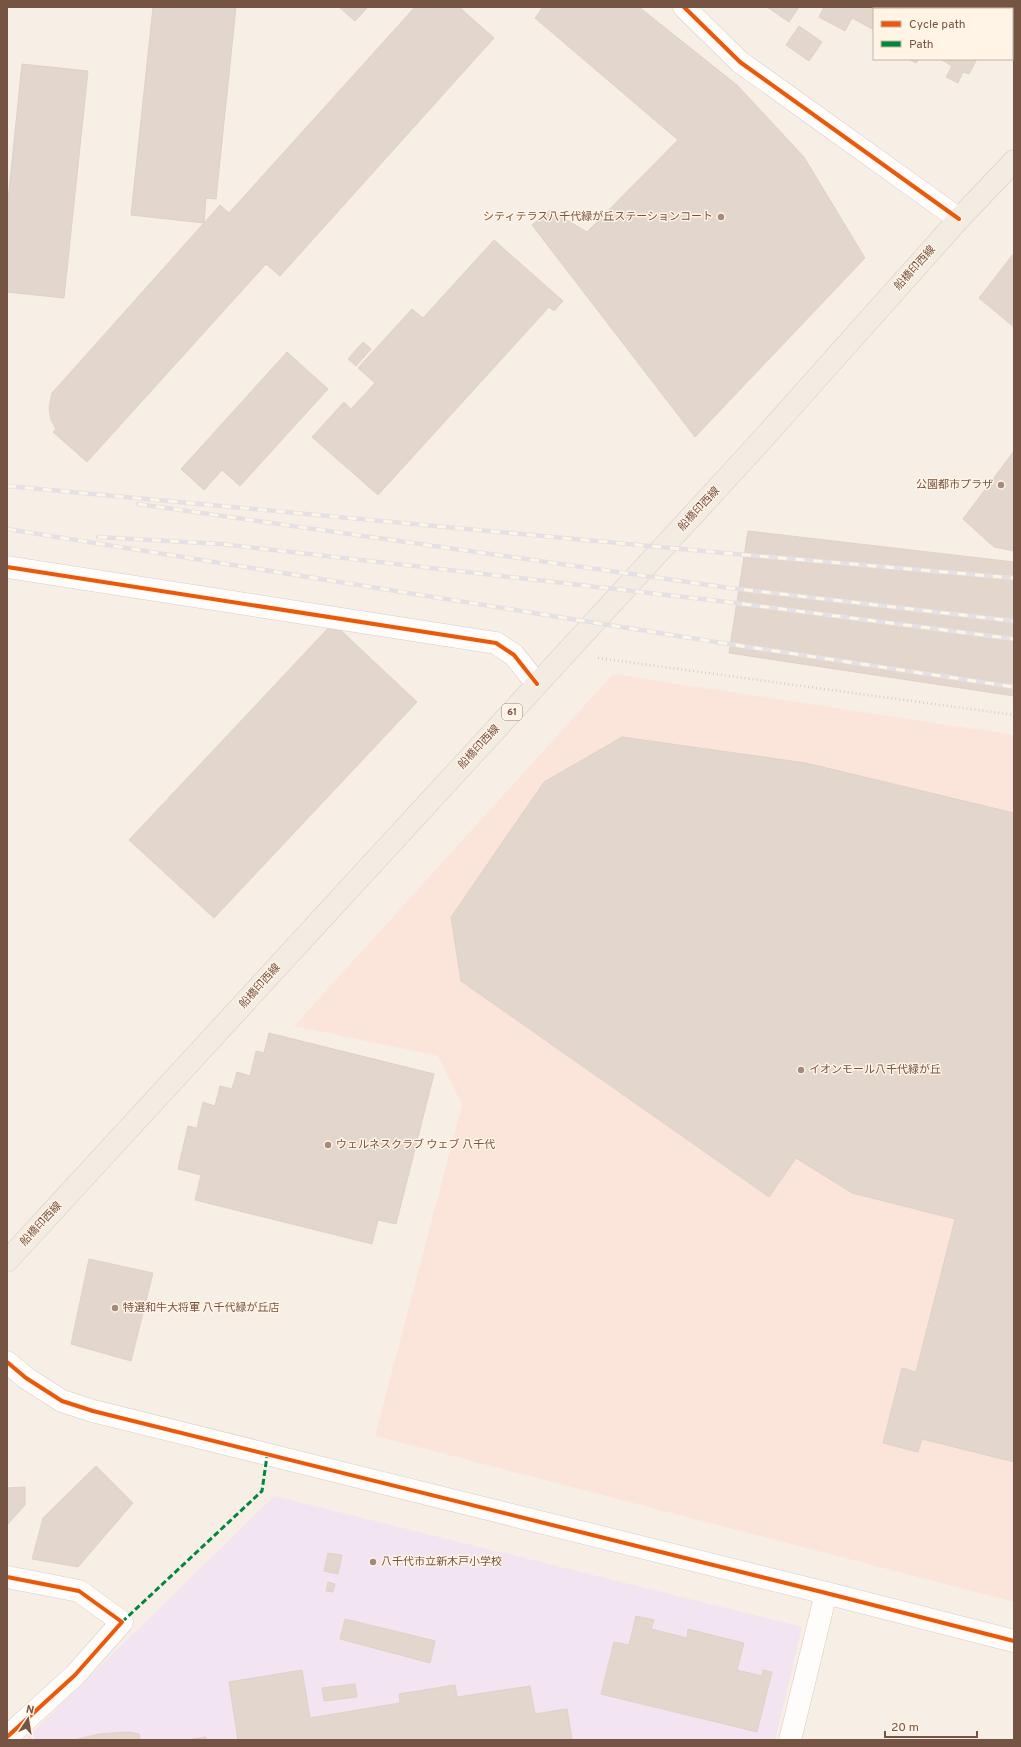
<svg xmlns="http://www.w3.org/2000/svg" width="1021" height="1747" font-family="Overpass,'Noto Sans JP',sans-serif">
<rect width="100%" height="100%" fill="#f7efe5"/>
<!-- commercial -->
<path fill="#fbe5da" d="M613,674L1014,735V1602L375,1436L462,1105L438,1056L294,1026Z"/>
<!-- education -->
<path fill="#f2e4f1" d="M274,1496L802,1627L775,1740H25Z"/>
<!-- building -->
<g fill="#e3d6cd" stroke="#e0d1c7">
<path d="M153,7H236L216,199L206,198L204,223L131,215Z"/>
<path d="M339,7H368L355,21Z"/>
<path d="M415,7H459L494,38L280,276L266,264L87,462L53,432L56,429L51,420L49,408L52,393L220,205L229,213Z"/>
<path d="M543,7H639L737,85L804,157L865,258L695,437L532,225L550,210L587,232L678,140L535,18Z"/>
<path d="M767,7H799L789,22Z"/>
<path d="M824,7H971L974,9H874V30L852,18L845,31L819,17Z"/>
<path d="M1012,14L1014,15V59L1012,58Z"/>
<path d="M799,26L822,42L809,61L786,45Z"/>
<path d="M908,59H919L916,63Z"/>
<path d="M940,59H977L969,74L963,72L958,83L946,77L952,66Z"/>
<path d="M22,64L88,71L64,298L7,292V210Z"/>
<path d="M494,240L563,301L554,311L549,307L378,495L312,437L344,402L351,409L375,383L358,368L412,309L423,318Z"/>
<path d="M1014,253V327L979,298Z"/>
<path d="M363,342L371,349L356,366L348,359Z"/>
<path d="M287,352L328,389L240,486L222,470L204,490L181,469Z"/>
<path d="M1014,451V551L994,547L963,519Z"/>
<path d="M748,531L1014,562V696L729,653Z"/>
<path d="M333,623L417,702L214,918L129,840Z"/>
<path d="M622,737L806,763L1014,813V1462L922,1439L918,1452L883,1443L902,1368L916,1372L955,1219L852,1193L796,1158L769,1197L461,981L451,917L544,782Z"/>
<path d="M269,1033L434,1074L396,1224L378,1220L372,1244L195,1200L201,1175L178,1169L188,1126L197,1128L203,1102L215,1106L220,1086L232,1089L237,1072L250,1076L256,1051L264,1053Z"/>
<path d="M89,1259L153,1273L131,1361L71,1344Z"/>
<path d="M96,1466L133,1503L78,1567L32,1559L43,1518Z"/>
<path d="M25,1487V1505L7,1525V1488Z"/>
<path d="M328,1553L342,1555L338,1574L324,1571Z"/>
<path d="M328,1582L335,1584L333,1592L326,1591Z"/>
<path d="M636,1616L654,1620L651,1629L687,1638L688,1629L744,1643L737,1670L762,1676L763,1670L772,1672L757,1732L601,1694L614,1642L629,1645Z"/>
<path d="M345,1619L435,1641L430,1663L340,1639Z"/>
<path d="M302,1670L310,1718L400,1703L399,1694L455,1685L457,1697L530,1686L535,1714L567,1709L572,1740H238L229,1682Z"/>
<path d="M355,1684L357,1697L324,1701L322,1688Z"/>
<path d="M129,1732L139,1734L140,1740H74L99,1734Z"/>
<path d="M206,1737V1740H186Z"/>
</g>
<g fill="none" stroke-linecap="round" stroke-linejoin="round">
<defs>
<g id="minor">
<path d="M684,7L740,62L959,219"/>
<path d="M7,567L496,643L514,655L537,684"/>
<path d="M7,1362L26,1378L62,1401L93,1411L826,1593L1014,1641"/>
<path d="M7,1577L79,1591L122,1622L75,1675L7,1737"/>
<path d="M790,1740L826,1593"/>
</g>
<path id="major" d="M7,1261L760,442L959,219L1014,161"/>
</defs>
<!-- minor casing -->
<use href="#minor" stroke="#d8ccc4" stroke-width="23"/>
<!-- major casing -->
<use href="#major" stroke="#d6cac2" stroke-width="23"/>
<!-- path -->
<path stroke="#d8cec7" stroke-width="2.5" stroke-dasharray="1 3" stroke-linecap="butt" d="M598,658L1014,715"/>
<!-- minor -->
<use href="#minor" stroke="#fefdfb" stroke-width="22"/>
<!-- major -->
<use href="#major" stroke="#f2ece2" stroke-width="22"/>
<defs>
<g id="rail">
<path d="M7,486L735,554L1014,578"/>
<path d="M138,504L730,588L1014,621"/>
<path d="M7,529L722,643L1014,687"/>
<path d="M98,537L221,544L728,602L1014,639"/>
</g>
</defs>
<!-- rail casing -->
<use href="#rail" stroke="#e3e1e3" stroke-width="4.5"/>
<!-- rail -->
<use href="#rail" stroke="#fff4e6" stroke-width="3" stroke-dasharray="9" stroke-linecap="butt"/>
<!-- quiet -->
<path stroke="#00873e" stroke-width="3" stroke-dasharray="6 3" stroke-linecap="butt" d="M122,1622L262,1491L267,1456"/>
<defs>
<g id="cycleway">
<path d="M684,7L740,62L959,219"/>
<path d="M7,567L496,643L514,655L537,684"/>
<path d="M7,1362L26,1378L62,1401L93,1411L826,1593L1014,1641"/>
<path d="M7,1577L79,1591L122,1622L75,1675L7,1737"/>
</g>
</defs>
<!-- cycleway casing -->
<use href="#cycleway" stroke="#fff4e6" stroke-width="6"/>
<!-- cycleway -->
<use href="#cycleway" stroke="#e8590c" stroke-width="4"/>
</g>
<!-- markers -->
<g fill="#a38a7c" stroke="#fff4e6" stroke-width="1.5">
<circle cx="721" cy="217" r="4"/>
<circle cx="1001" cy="485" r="4"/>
<circle cx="801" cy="1070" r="4"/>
<circle cx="328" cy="1145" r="4"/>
<circle cx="115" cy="1308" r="4"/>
<circle cx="373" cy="1562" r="4"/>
</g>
<g text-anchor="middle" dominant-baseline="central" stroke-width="3" stroke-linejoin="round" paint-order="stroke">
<!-- shield labels -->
<rect fill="#fff4e6" stroke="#9f8475" stroke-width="1" x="502" y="704" width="20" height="16" rx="3"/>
<g font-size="10" font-weight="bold" fill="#765444">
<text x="512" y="712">61</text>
</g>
<!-- poi labels -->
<g font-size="11" fill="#765444" stroke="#fff4e6" text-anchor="start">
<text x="713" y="217" text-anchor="end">シティテラス八千代緑が丘ステーションコート</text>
<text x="993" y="485" text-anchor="end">公園都市プラザ</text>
<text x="809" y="1070">イオンモール八千代緑が丘</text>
<text x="336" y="1145">ウェルネスクラブ ウェブ 八千代</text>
<text x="123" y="1308">特選和牛大将軍 八千代緑が丘店</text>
<text x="381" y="1562">八千代市立新木戸小学校</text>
</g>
<!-- street labels -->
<g font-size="11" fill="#765444" stroke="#fff4e6">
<text transform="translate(915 268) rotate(-48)">船橋印西線</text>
<text transform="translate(699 509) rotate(-47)">船橋印西線</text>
<text transform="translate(479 747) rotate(-47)">船橋印西線</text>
<text transform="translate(260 986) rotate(-48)">船橋印西線</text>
<text transform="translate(41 1224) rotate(-47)">船橋印西線</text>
</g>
</g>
<!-- border -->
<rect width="1021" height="1747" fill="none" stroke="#765444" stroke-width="16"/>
<!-- legend -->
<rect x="873" y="8" width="140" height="52" fill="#fff4e6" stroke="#c8b4a5"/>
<rect x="881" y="21" width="20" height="6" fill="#e8590c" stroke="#c8b4a5"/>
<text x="909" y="28" font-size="12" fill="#765444">Cycle path</text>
<rect x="881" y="41" width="20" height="6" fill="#00873e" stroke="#c8b4a5"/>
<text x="909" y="48" font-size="12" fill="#765444">Path</text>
<!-- north arrow -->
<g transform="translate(28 1719) rotate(12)" stroke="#fff4e6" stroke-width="3" paint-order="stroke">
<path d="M0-3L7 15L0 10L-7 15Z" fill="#765444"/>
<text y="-6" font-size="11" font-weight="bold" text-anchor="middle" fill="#765444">N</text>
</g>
<!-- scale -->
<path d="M885 1731v6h92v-6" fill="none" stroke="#765444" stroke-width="2"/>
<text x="891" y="1731" font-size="12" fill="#765444" stroke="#fff4e6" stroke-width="3" paint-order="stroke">20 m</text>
</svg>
